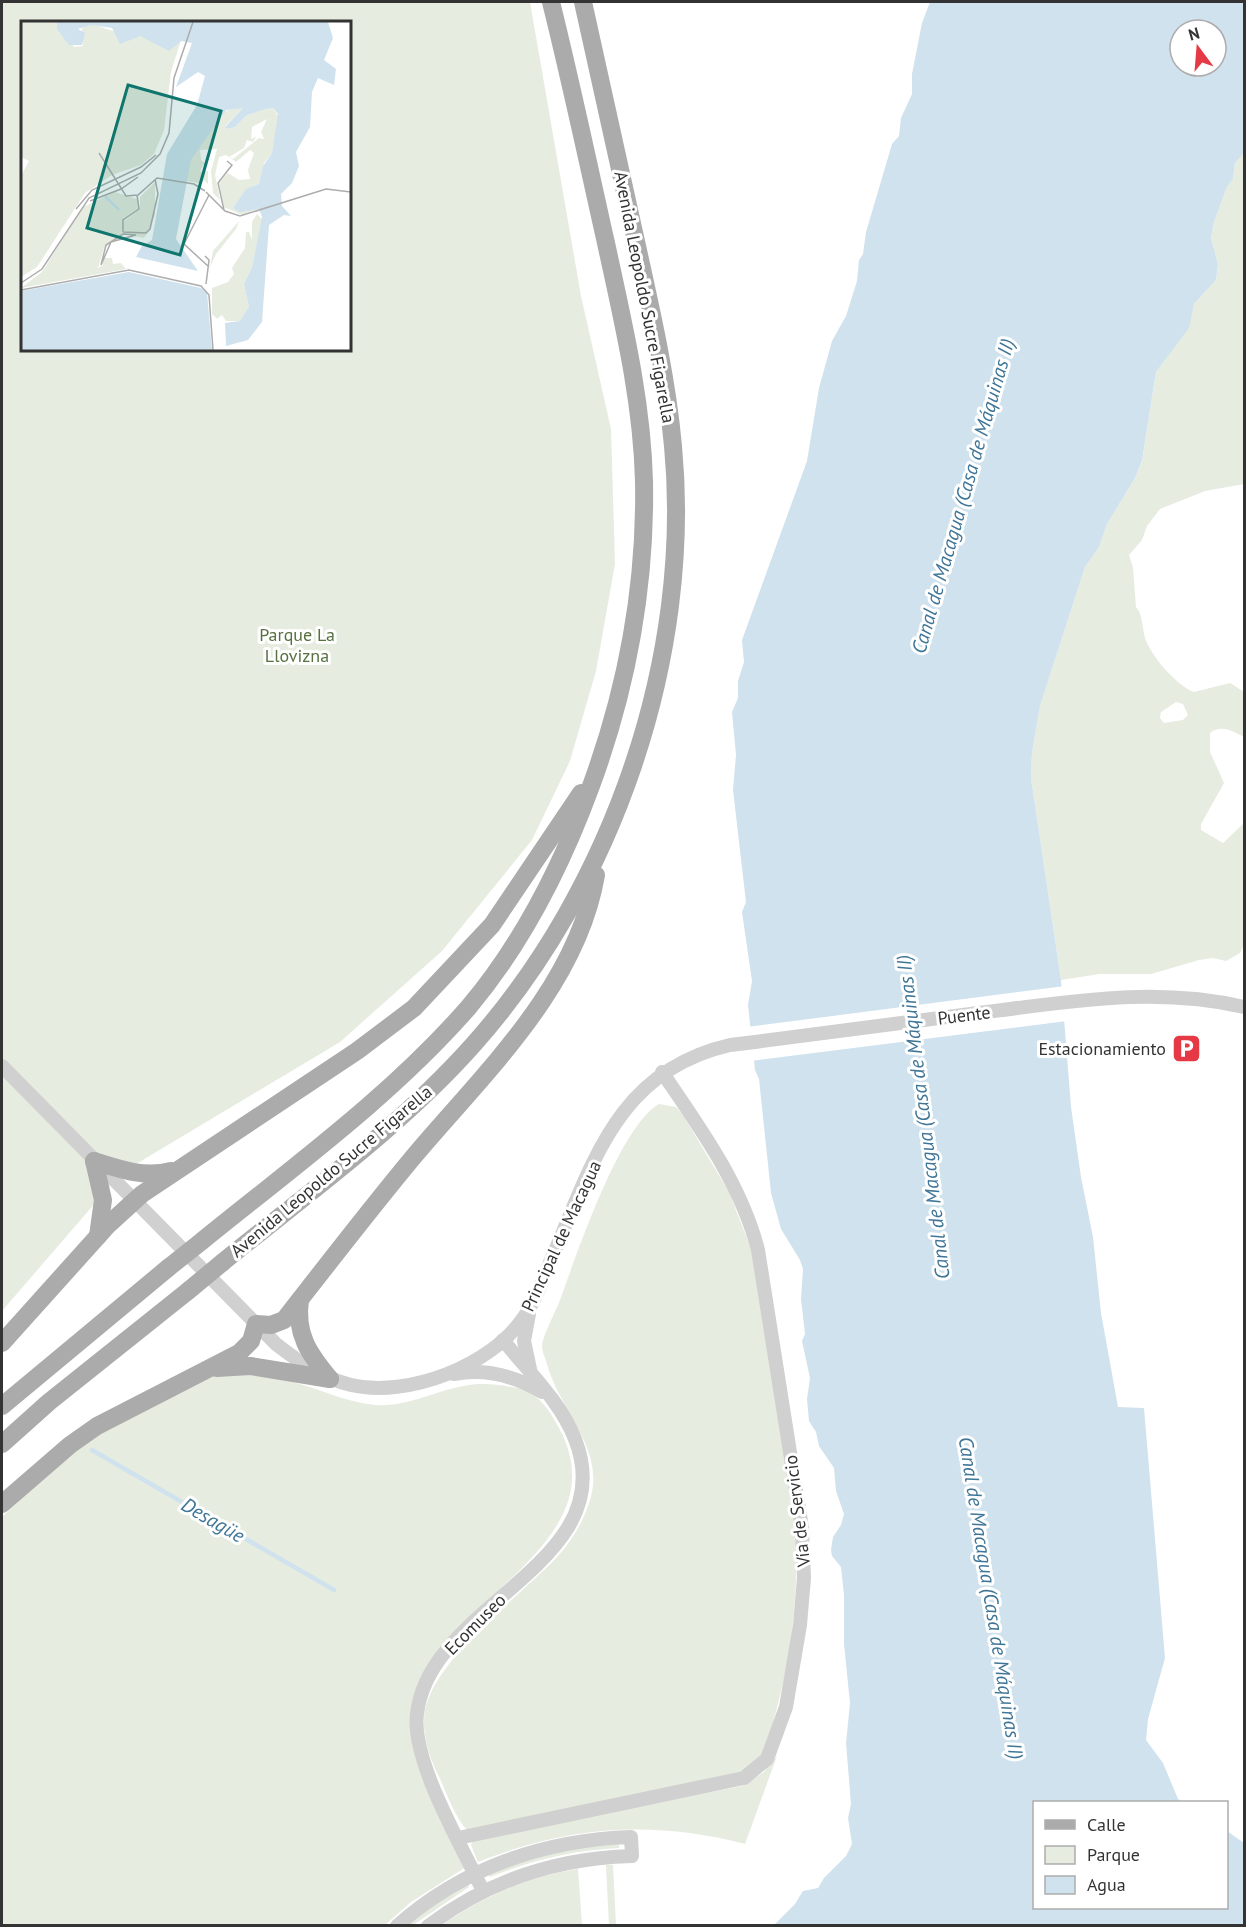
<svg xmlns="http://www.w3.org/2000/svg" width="1246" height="1927" font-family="'PT Sans',sans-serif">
<rect width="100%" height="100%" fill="#fff"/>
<!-- green -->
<g fill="#e6ecdf" fill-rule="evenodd">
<path d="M2,2H530L581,296L611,429L615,564L596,671L570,761L532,840L442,951L340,1042L121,1173L2,1311ZM22,22H350V350H22Z"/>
<path d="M1244,153V484L1205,491L1160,509L1147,526L1142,540L1129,555L1133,568L1136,607C1143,615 1142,627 1145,638C1151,656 1176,685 1194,692L1230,683L1244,692V737C1233,731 1221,724 1210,733V752L1224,783L1201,824V830L1223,843L1244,823V945L1240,953L1226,961L1213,958L1199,960L1151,974H1100L1061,980L1031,778L1032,753L1040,706L1085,567L1099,547L1107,524L1135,478L1142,462L1156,372L1188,328L1194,304L1216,280L1218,264L1211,238L1214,222L1227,187L1233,179L1235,163ZM1176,702L1183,704L1188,715L1183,720L1164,723L1160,718L1161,712Z"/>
<path d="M659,1104L676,1107L683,1115L729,1192L753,1254L795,1521C800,1588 792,1655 774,1719C770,1733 767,1749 757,1761C751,1768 742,1771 733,1775L468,1831C455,1818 448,1796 440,1779C431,1761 423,1740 424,1719C426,1664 521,1596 557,1557C571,1542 583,1522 589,1503C608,1451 559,1410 547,1364C546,1359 542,1352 542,1346C543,1335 556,1311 560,1300C577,1254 619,1127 659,1104Z"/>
<path d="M217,1374C242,1374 269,1376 293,1382C320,1389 348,1403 376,1405C408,1407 434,1391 464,1386C482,1382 500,1385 518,1388C538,1392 550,1411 559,1428C624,1549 428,1602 411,1711C404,1760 445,1824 466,1867L411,1902L385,1925L2,1926V1517L73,1451L100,1432Z"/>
<path d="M777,1756L745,1844C652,1820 568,1826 478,1862L471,1845L473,1839L483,1837L742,1786L764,1772Z"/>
<path d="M619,1844V1848C574,1850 532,1860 490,1877L488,1873L562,1850Z"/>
<path d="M606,1865H613L616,1925H609Z"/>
<path d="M578,1869L582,1925H442C482,1897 529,1876 578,1869Z"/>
<path d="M467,1883L469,1887L413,1925L406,1926L431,1905Z"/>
</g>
<!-- water -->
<path fill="#cfe2ee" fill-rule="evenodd" d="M930,2H1244V153L1235,163L1233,179L1227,187L1214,222L1211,238L1218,264L1216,280L1194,304L1189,328L1156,372L1142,461L1135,478L1107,524L1099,547L1085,567L1040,706L1032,753L1031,778L1061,980L1071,1107L1081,1177L1093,1237L1101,1313L1118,1407L1144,1408L1165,1658L1148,1719L1146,1740L1163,1763L1178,1799L1183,1802H1034V1908H1226L1227,1831L1244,1843V1925H774L795,1904L803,1891L818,1888L824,1878L846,1856L852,1844L848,1818L851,1804L846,1743L850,1703L844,1644V1595L841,1567L832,1556L831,1550L833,1537L841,1525L844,1514L836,1491L834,1468L819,1446L816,1432L809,1421L807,1399L810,1378L802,1341L805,1334L801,1299L803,1269L800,1260L781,1229L771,1193L759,1079L755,1070L748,1005L752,981L742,912L746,902L733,790L736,755L732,712L738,698V681L744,662L742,640L807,461L819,388L832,341L846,316L857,281L859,260L863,254L866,232L892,144L899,136L901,118L912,94V74L922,23ZM1180,30H1216V66H1180Z"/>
<!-- pier -->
<path fill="#fff" d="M1065,986L1067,1021L751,1061L747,1027Z"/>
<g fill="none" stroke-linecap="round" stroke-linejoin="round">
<!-- stream -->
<path stroke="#cfe2ee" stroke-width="4.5" d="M92,1450L334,1590"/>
<!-- minor -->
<g stroke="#d0d0d0" stroke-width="14">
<path d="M2,1066L276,1344C299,1362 322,1378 351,1385C408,1398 491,1366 524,1317C536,1300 543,1279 551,1260C593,1164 616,1071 730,1045C813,1035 896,1024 978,1013C1069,1002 1154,986 1244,1007"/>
<path d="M529,1314L524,1341L530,1369"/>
<path d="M454,1374C486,1368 515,1376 542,1392"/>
<path d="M458,1838L744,1778L767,1759L786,1707L800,1625L804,1578L802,1528L758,1250C741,1184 700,1128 662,1072"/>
<path d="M483,1891C462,1846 411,1761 417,1714C429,1603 624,1564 575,1439C561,1402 527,1370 503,1340"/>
<path d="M397,1926C462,1868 544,1840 631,1837L632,1856C557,1858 488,1881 428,1926"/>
</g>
<!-- major -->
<g stroke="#ababab" stroke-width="18">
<path d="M94,1161C119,1169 144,1178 171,1171"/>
<path d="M94,1161L103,1200L98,1236"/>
<path d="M202,1241C293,1167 390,1097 468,1008C523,943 562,865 591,786C627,688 646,586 644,481C642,400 623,322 606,243C588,163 571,82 551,2"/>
<path d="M223,1262C308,1193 400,1127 473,1045C613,888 693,657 673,446C667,381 653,318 639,255C621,170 601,86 583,2"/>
<path d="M300,1300C295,1334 309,1354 330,1379"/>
<path d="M2,1343L108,1225L142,1194L357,1051L414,1008L492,925L581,793"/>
<path d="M217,1368L250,1366L330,1379"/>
<path d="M2,1406L168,1268"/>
<path d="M2,1444L49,1402L188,1291"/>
<path d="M2,1504L70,1445L97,1426L239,1353L251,1341L256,1324L271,1325L284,1320C327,1265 370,1209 415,1155C484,1073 577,987 596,875"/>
</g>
<!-- major-bridge -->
<g stroke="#ababab" stroke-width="18">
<path d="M168,1268L202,1241"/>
<path d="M188,1291L223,1262"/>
</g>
</g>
<!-- icons -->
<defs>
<symbol id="parking-square" viewBox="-11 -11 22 22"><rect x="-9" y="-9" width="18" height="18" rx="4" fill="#e63946" stroke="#fff"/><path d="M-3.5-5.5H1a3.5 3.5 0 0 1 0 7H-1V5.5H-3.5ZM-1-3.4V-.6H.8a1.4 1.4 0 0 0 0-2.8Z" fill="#fff"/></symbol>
</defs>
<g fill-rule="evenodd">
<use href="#parking-square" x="1170" y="1032" width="33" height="33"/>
</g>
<g text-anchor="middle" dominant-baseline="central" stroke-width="6" stroke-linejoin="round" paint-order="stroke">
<!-- street labels -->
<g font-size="18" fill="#333" stroke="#fff">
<text transform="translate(645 297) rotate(79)">Avenida Leopoldo Sucre Figarella</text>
<text transform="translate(964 1015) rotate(-7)">Puente</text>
<text transform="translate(331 1171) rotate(-40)">Avenida Leopoldo Sucre Figarella</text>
<text transform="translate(561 1236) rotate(-65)">Principal de Macagua</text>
<text transform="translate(797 1511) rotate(-97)">Vía de Servicio</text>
<text transform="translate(475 1624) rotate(-45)">Ecomuseo</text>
</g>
<!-- park labels -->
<g font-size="18" fill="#56703f" stroke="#fff">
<text x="297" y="634">Parque La<tspan x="297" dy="21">Llovizna</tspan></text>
</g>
<!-- poi labels -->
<g font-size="18" fill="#333" stroke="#fff" text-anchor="end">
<text x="1166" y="1048">Estacionamiento</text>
</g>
<!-- water labels -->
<g font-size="20" font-style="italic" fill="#3f7597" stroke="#fff">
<text transform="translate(963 496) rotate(-74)">Canal de Macagua (Casa de Máquinas II)</text>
<text transform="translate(923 1117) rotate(-97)">Canal de Macagua (Casa de Máquinas II)</text>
<text transform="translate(213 1520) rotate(30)">Desagüe</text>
<text transform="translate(991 1598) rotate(81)">Canal de Macagua (Casa de Máquinas II)</text>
</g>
</g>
<!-- overview -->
<g transform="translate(21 21)">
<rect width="330" height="330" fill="#fff"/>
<path d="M0,1H37L53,26L62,25L61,7L71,3L104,14L160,19L150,51L143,109L133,133L120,144L91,154L64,172L16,246L0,256V155L8,140L0,136ZM217,85L222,87L204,105L206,108L214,106L226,94L244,88L252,87L258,96L251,132L243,142L238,163L225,169L212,187L220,190L238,188L221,194L203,186L198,162L207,152L218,159L229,158L227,149L233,132L229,129L215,141L205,134L198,136L194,154L199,179L192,172L190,150L196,128L179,129L180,139L188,145L182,144L179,151L187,150V163L182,158L178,162L165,160L167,144L176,129L203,91ZM246,98L240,111L243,118L238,117L212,138L208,136L223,127L226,119L232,121L235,116L230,118L231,106ZM134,161V194L127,211L123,217L103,213L102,201L119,188V176ZM94,171L116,178L117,188L103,197L102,213L83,227L77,247L82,244V237H91L92,243L100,242L105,248L0,267L21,251L62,186ZM236,193L241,198L231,246L223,263L228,286L220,300H205L201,294L196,298L191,293V267L207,261L213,253L211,247L224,227L225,211H228L231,219V201ZM218,200L215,208L195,233L189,246L192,230Z" fill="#e6ecdf" fill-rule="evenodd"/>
<path d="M36,1H307L312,17L303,39L315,48L313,64L297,57L291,71L289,106L275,131L278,145L271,162L260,173L261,185L270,195L263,194L248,204L241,301L227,319L205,325L204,302L219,300L228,286L223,263L231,246L241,196L238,188L219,191L212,187L225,168L238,163L242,145L251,132L257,93L252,87L245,88L226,94L214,106L206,108L204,106L222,87L205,89L170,139L155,218L177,250L115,236L121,225L131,219L146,133L176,84L184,55L177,51L155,66L171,22L160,20L148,30L119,15L99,23L91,7L70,4L57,8L64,12L61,24H48L36,8ZM108,251L180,267L186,272L191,329H0V270Z" fill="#cfe2ee"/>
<path fill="none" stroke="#cfe2ee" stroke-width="3" d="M84,175L98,189"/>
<path fill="none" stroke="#adadad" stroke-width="1.5" d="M78,132L105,175L117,174L136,157L173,163L184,170M185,171L204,190L219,195L305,168L330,171M188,174L163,223L188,246M69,180L100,168L117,156M55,188L71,169L120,146L135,134M203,189L197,162L211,144L206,140M102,211L125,212L129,208L137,173L134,158M102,211V199L118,188L116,174M102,213L115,214L90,221L80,244L85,224ZM184,235L188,239L185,263M0,262L21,248L68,177L120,152L139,133L148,112L153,57L172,1M0,269L108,249L180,265L188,274L192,329"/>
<path fill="#0f766e" fill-opacity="0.15" stroke="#0f766e" stroke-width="3" d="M107,64L200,90L159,234L66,207Z"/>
<rect width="330" height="330" fill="none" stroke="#333" stroke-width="3"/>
</g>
<!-- border -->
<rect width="1246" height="1927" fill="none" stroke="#333333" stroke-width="6"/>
<!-- legend -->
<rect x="1033" y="1801" width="195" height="108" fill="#ffffff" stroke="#adadad" stroke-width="1.5"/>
<rect x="1045" y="1820" width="30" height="9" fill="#ababab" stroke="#adadad" stroke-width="1.5"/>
<text x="1087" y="1831" font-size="18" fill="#333333">Calle</text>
<rect x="1045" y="1846" width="30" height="18" fill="#e6ecdf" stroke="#adadad" stroke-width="1.5"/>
<text x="1087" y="1861" font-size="18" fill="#333333">Parque</text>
<rect x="1045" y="1876" width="30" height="18" fill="#cfe2ee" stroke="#adadad" stroke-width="1.5"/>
<text x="1087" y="1891" font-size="18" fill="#333333">Agua</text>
<!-- north arrow -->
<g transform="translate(1198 48) rotate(344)"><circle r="28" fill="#ffffff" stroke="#adadad" stroke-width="1.5"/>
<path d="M0-4.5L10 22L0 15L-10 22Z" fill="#e63946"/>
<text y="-9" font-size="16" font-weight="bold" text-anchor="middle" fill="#333333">N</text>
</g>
</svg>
